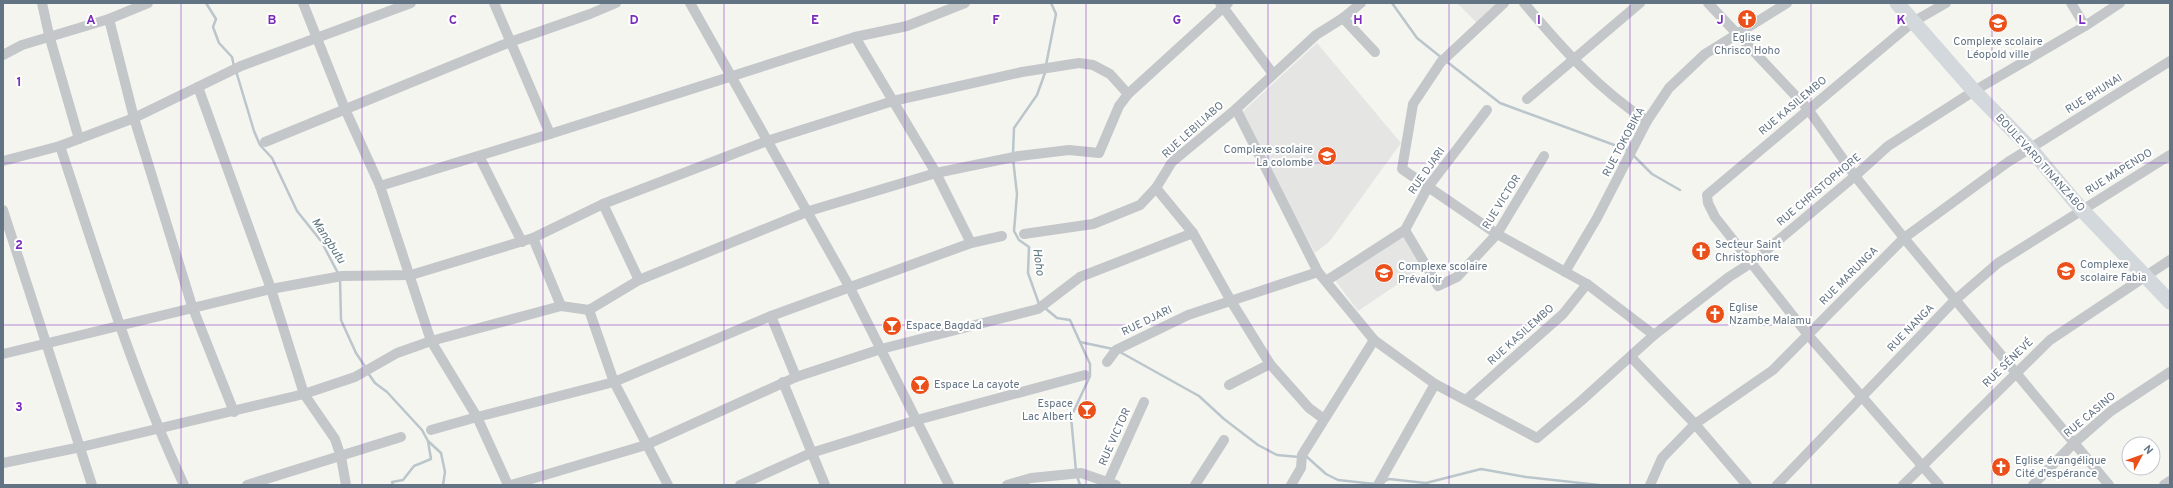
<svg xmlns="http://www.w3.org/2000/svg" width="2173" height="488" font-family="Overpass,sans-serif">
<rect width="100%" height="100%" fill="#f5f5f0"/>
<!-- built -->
<g fill="#e5e6e4">
<path d="M1457,3H1503L1481,27Z"/>
<path d="M1317,43L1401,143L1330,241L1315,253L1240,114Z"/>
<path d="M1406,234L1425,266L1358,311L1335,280Z"/>
</g>
<g fill="none" stroke-linecap="round" stroke-linejoin="round">
<!-- stream -->
<g stroke="#bac6cb" stroke-width="2.5">
<path d="M206,3L216,19L213,27L219,43L232,57L234,66"/>
<path d="M1392,3L1417,38L1442,58"/>
<path d="M1446,61L1500,103L1628,150"/>
<path d="M1046,65L1056,14L1051,3"/>
<path d="M236,71L254,131L260,145L272,158L297,211L321,241L339,275"/>
<path d="M1013,154L1014,128L1037,95L1046,70"/>
<path d="M1633,155L1652,174L1680,190"/>
<path d="M1013,159L1017,194L1014,231L1019,240L1029,247L1028,273L1039,304"/>
<path d="M340,279L341,320L356,353L366,368"/>
<path d="M1045,308L1057,318L1070,320L1090,364V376L1071,417L1076,471"/>
<path d="M1080,342L1113,349"/>
<path d="M1120,352L1199,396L1224,419L1258,445L1277,455L1299,457"/>
<path d="M368,373L375,383L387,392L422,430L428,441L431,459L414,466L403,480L392,482L393,485"/>
<path d="M428,441L441,453L445,472L443,485"/>
<path d="M1304,457H1307L1326,474L1338,480L1375,484"/>
<path d="M1077,476L1080,485"/>
<path d="M1383,482L1389,479L1426,483L1481,469L1526,477L1599,485"/>
</g>
<!-- street -->
<g stroke="#c4c7ca" stroke-width="10">
<path d="M42,3L49,35L79,139"/>
<path d="M303,3L345,109L380,186L431,341L477,417L508,485"/>
<path d="M494,3L550,134"/>
<path d="M690,3L850,288L949,485"/>
<path d="M1220,3L1273,74"/>
<path d="M1504,3L1441,62L1413,104L1402,169L1497,234L1587,284L1654,335"/>
<path d="M1524,3C1561,47 1598,89 1647,121"/>
<path d="M1708,3L1808,109L1855,176L1904,238L2109,485"/>
<path d="M2071,3L2085,26"/>
<path d="M1343,18L1375,52"/>
<path d="M109,19L134,118L192,306L234,412"/>
<path d="M855,37L936,173L971,243"/>
<path d="M3,55L22,45L109,19L148,3"/>
<path d="M198,87L271,289L304,394L335,439L341,457L346,485"/>
<path d="M1527,99L1640,3"/>
<path d="M1236,109L1318,272L1374,340L1435,384L1537,438L1581,401L1654,335L1729,277L1751,263L1855,176L1888,146L1974,91L2085,26L2120,3"/>
<path d="M265,142L510,42L590,14L616,3"/>
<path d="M60,146C98,260 133,376 184,485"/>
<path d="M479,156L522,242"/>
<path d="M3,161L60,146L134,118L241,66L411,3"/>
<path d="M380,186L550,134L855,37L907,26L965,3"/>
<path d="M1156,188L1193,233L1231,301L1270,364L1309,408L1324,419"/>
<path d="M603,204L639,280"/>
<path d="M3,210L92,485"/>
<path d="M1405,230L1438,286L1457,277L1497,234L1544,156"/>
<path d="M1024,234L1093,224L1140,205L1156,188L1172,162L1236,109L1316,35L1343,18L1361,3"/>
<path d="M533,238L561,306"/>
<path d="M1565,272L1597,218L1647,121L1669,88L1705,54L1787,3"/>
<path d="M1326,281L1405,230L1428,187L1487,110"/>
<path d="M589,310L614,382L668,485"/>
<path d="M771,316L796,377"/>
<path d="M3,354L271,289L342,276L411,275L533,238L603,204L767,141L893,101L1022,72L1079,63L1093,65L1110,74L1128,94"/>
<path d="M1631,357L1695,424L1747,485"/>
<path d="M1107,362L1116,350L1188,315L1318,272"/>
<path d="M783,382L825,485"/>
<path d="M1229,385L1270,364"/>
<path d="M1466,400L1563,314L1587,284"/>
<path d="M431,430L477,417L614,382L771,316L971,243L1002,236"/>
<path d="M3,463L81,447L304,394L355,377L397,353L431,341L561,306L589,310L639,280L809,211L936,173L1019,156L1069,150L1099,153L1119,106L1128,94L1228,3"/>
<path d="M1108,482L1144,402"/>
<path d="M247,485L401,437"/>
<path d="M511,485L646,445L796,377L881,349L1038,309L1080,277L1193,233"/>
<path d="M740,485L811,453L917,420L1085,375"/>
<path d="M1007,485L1031,478L1081,473L1116,485"/>
<path d="M1195,485L1224,440"/>
<path d="M1291,485L1301,468L1302,455L1374,340"/>
<path d="M1378,485L1435,384"/>
<path d="M1650,485L1662,458L1695,424L1773,370L1904,238L2008,162L2170,61"/>
<path d="M1777,485L1954,301L1998,263L2170,155"/>
<path d="M1903,485L2050,340L2170,260"/>
<path d="M1939,485L1808,335L1715,217L1708,203L1707,195L1913,22L1946,3"/>
<path d="M2033,485L2073,444L2111,411L2170,372"/>
<path d="M2164,485L2170,481"/>
</g>
<!-- secondary -->
<path stroke="#d3d8dc" stroke-width="15" d="M1897,3L1974,91L2030,148L2082,210L2170,302"/>
</g>
<!-- grid -->
<path fill="none" stroke="#7b2cbf" stroke-width="1" stroke-opacity="0.55" d="M181,3V485M362,3V485M543,3V485M724,3V485M905,3V485M1086,3V485M1268,3V485M1449,3V485M1630,3V485M1811,3V485M1992,3V485M3,163H2170M3,325H2170"/>
<!-- icons -->
<defs>
<symbol id="church-disc" viewBox="-11 -11 22 22"><circle r="9.5" fill="#eb4f1a" stroke="#fff"/><path d="M-1.2-6h2.4v3.5h3.3v2.4h-3.3V6h-2.4V-.1h-3.3v-2.4h3.3Z" fill="#fff"/></symbol>
<symbol id="school-disc" viewBox="-11 -11 22 22"><circle r="9.5" fill="#eb4f1a" stroke="#fff"/><path d="M0-5L7-2L0 1L-7-2ZM-4 1L0 2.5L4 1V4Q0 6-4 4Z" fill="#fff"/></symbol>
<symbol id="bar-disc" viewBox="-11 -11 22 22"><circle r="9.5" fill="#eb4f1a" stroke="#fff"/><path d="M-6-5H6L.8 .8V4.5H3.5V6h-7V4.5H-.8V.8Z" fill="#fff"/></symbol>
</defs>
<g fill-rule="evenodd">
<use href="#church-disc" x="1736" y="8" width="22" height="22"/>
<use href="#school-disc" x="1987" y="12" width="22" height="22"/>
<use href="#school-disc" x="1316" y="145" width="22" height="22"/>
<use href="#church-disc" x="1690" y="240" width="22" height="22"/>
<use href="#school-disc" x="2055" y="260" width="22" height="22"/>
<use href="#school-disc" x="1373" y="262" width="22" height="22"/>
<use href="#church-disc" x="1704" y="303" width="22" height="22"/>
<use href="#bar-disc" x="881" y="315" width="22" height="22"/>
<use href="#bar-disc" x="909" y="374" width="22" height="22"/>
<use href="#bar-disc" x="1076" y="399" width="22" height="22"/>
<use href="#church-disc" x="1990" y="456" width="22" height="22"/>
</g>
<g text-anchor="middle" dominant-baseline="central" stroke-width="4" stroke-linejoin="round" paint-order="stroke">
<!-- poi labels -->
<g font-size="11" fill="#627383" stroke="#fff" text-anchor="start">
<text x="1747" y="38" text-anchor="middle">Eglise<tspan x="1747" dy="13">Chrisco Hoho</tspan></text>
<text x="1998" y="42" text-anchor="middle">Complexe scolaire<tspan x="1998" dy="13">Léopold ville</tspan></text>
<text x="1313" y="150" text-anchor="end">Complexe scolaire<tspan x="1313" dy="13">La colombe</tspan></text>
<text x="1715" y="245">Secteur Saint<tspan x="1715" dy="13">Christophore</tspan></text>
<text x="2080" y="265">Complexe<tspan x="2080" dy="13">scolaire Fabia</tspan></text>
<text x="1398" y="267">Complexe scolaire<tspan x="1398" dy="13">Prévaloir</tspan></text>
<text x="1729" y="308">Eglise<tspan x="1729" dy="13">Nzambe Malamu</tspan></text>
<text x="906" y="326">Espace Bagdad</text>
<text x="934" y="385">Espace La cayote</text>
<text x="1073" y="404" text-anchor="end">Espace<tspan x="1073" dy="13">Lac Albert</tspan></text>
<text x="2015" y="461">Eglise évangélique<tspan x="2015" dy="13">Cité d'espérance</tspan></text>
</g>
<!-- street labels -->
<g font-size="11" fill="#627383" stroke="#fff">
<text transform="translate(2094 94) rotate(-32)">RUE BHUNAI</text>
<text transform="translate(1793 106) rotate(-40)">RUE KASILEMBO</text>
<text transform="translate(1193 130) rotate(-42)">RUE LEBILIABO</text>
<text transform="translate(1624 142) rotate(-62)">RUE TOKOBIKA</text>
<text transform="translate(2040 163) rotate(48)">BOULEVARD TINANZABO</text>
<text transform="translate(1427 171) rotate(-55)">RUE DJARI</text>
<text transform="translate(2119 172) rotate(-32)">RUE MAPENDO</text>
<text transform="translate(1819 190) rotate(-40)">RUE CHRISTOPHORE</text>
<text transform="translate(1502 202) rotate(-58)">RUE VICTOR</text>
<text transform="translate(1849 276) rotate(-45)">RUE MARUNGA</text>
<text transform="translate(1147 321) rotate(-26)">RUE DJARI</text>
<text transform="translate(1911 328) rotate(-46)">RUE NANGA</text>
<text transform="translate(1521 335) rotate(-42)">RUE KASILEMBO</text>
<text transform="translate(2008 363) rotate(-44)">RUE SÉNEVÉ</text>
<text transform="translate(2090 415) rotate(-40)">RUE CASINO</text>
<text transform="translate(1115 437) rotate(-66)">RUE VICTOR</text>
</g>
<!-- water labels -->
<g font-size="12" font-style="italic" fill="#5e7680" stroke="#fff">
<text transform="translate(328 241) rotate(57)">Mangbutu</text>
<text transform="translate(1038 262) rotate(82)">Hoho</text>
</g>
</g>
<g font-size="13" text-anchor="middle" font-weight="bold" fill="#7b2cbf" stroke="#fff" stroke-width="4" stroke-linejoin="round" paint-order="stroke">
<text x="91" y="24">A</text>
<text x="272" y="24">B</text>
<text x="453" y="24">C</text>
<text x="634" y="24">D</text>
<text x="815" y="24">E</text>
<text x="996" y="24">F</text>
<text x="1177" y="24">G</text>
<text x="1358" y="24">H</text>
<text x="1539" y="24">I</text>
<text x="1720" y="24">J</text>
<text x="1901" y="24">K</text>
<text x="2082" y="24">L</text>
<text x="19" y="86">1</text>
<text x="19" y="249">2</text>
<text x="19" y="411">3</text>
</g>
<!-- border -->
<rect width="2173" height="488" fill="none" stroke="#627383" stroke-width="8"/>
<!-- north arrow -->
<g transform="translate(2141 456) rotate(49)"><circle r="19" fill="#ffffff" stroke="#c0c7cd"/>
<path d="M0-3L7 15L0 10L-7 15Z" fill="#eb4f1a"/>
<text y="-6" font-size="11" font-weight="bold" text-anchor="middle" fill="#627383">N</text>
</g>
</svg>
